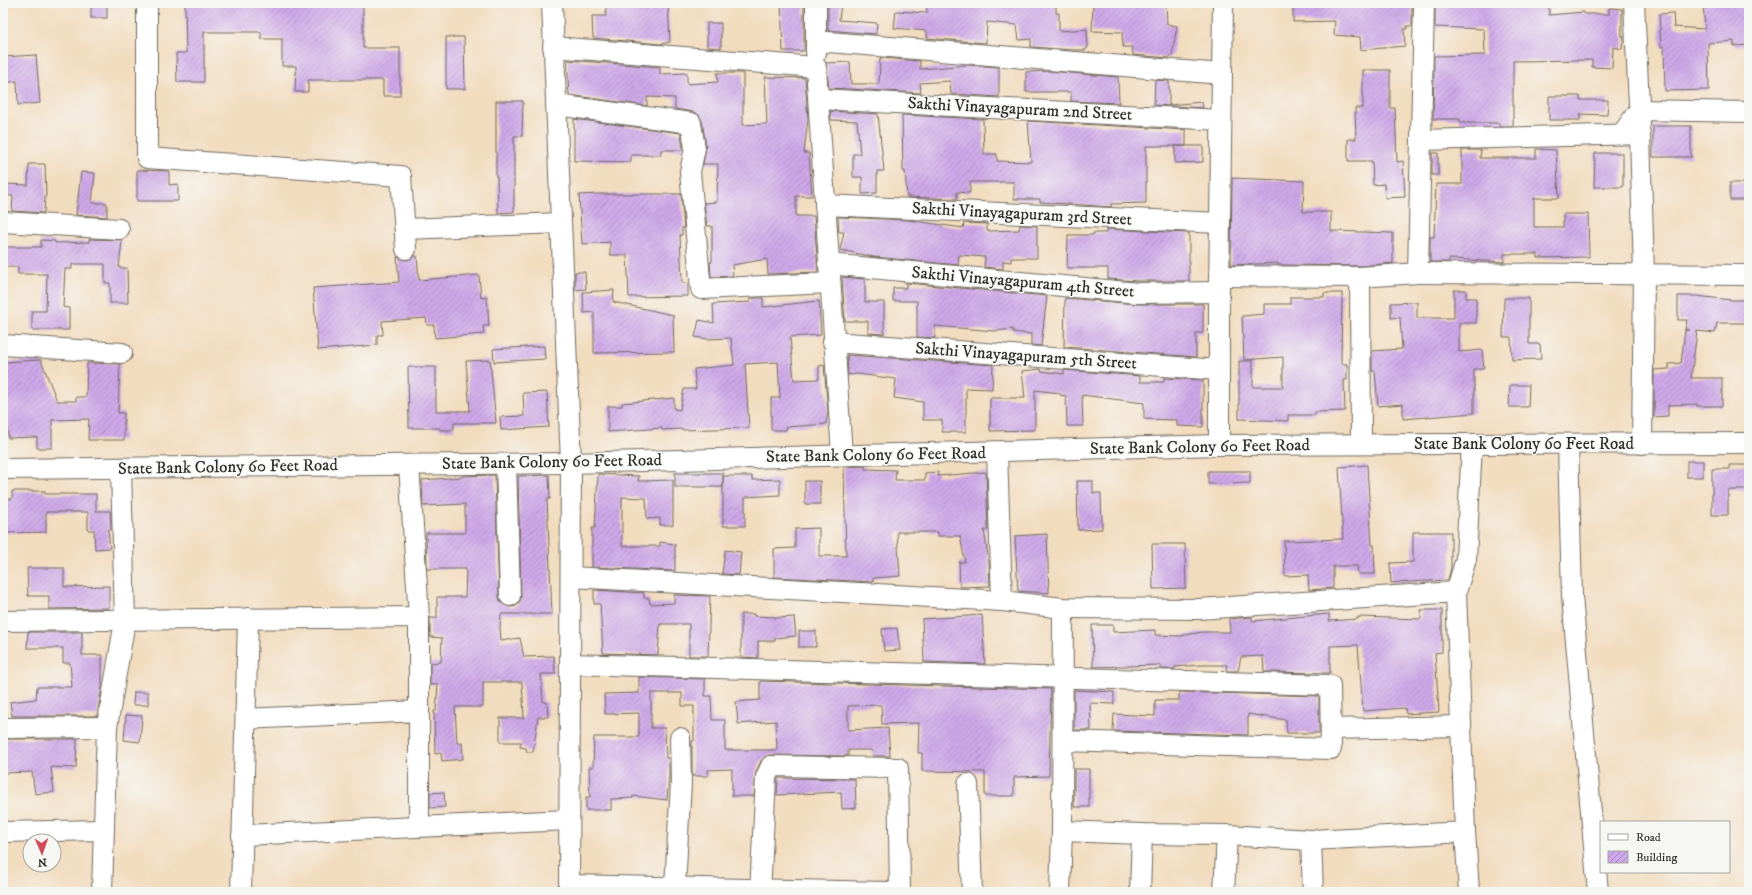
<svg xmlns="http://www.w3.org/2000/svg" width="1752" height="895" font-family="'IM FELL DW Pica',serif">
<defs>
<pattern id="building-hatch" width="6" height="6" patternUnits="userSpaceOnUse"><rect width="6" height="6" fill="#cfa8e9"/><path d="M-1 1l2-2M0 6l6-6M5 7l2-2" fill="none" stroke="#a889bd"/></pattern>
</defs>
<rect width="100%" height="100%" fill="#f6f6f2"/>
<filter id="ink" filterUnits="userSpaceOnUse"><feTurbulence type="fractalNoise" baseFrequency=".025" numOctaves="2"/><feDisplacementMap in="SourceGraphic" scale="8" xChannelSelector="R" yChannelSelector="G"/><feConvolveMatrix kernelMatrix="1 2 1 2 8 2 1 2 1" color-interpolation-filters="sRGB"/></filter>
<filter id="wash" filterUnits="userSpaceOnUse"><feTurbulence type="fractalNoise" baseFrequency=".012" numOctaves="4" result="noise"/><feDisplacementMap in="SourceGraphic" scale="16" xChannelSelector="R" yChannelSelector="G"/><feGaussianBlur stdDeviation="0.9" result="paint"/><feColorMatrix in="noise" values="0 0 0 0 0 0 0 0 0 0 0 0 0 0 0 0 0 1.4 0 .05"/><feComposite in="paint" operator="in"/></filter>
<g filter="url(#wash)">
<rect width="100%" height="100%" fill="#f2dcbe"/>
<g id="blocks">
<!-- building -->
<g fill="url(#building-hatch)">
<rect x="91" y="3" width="16" height="15"/>
<path d="M185,3H363V48H400V96H383V80H308V92H295L296,66H282V39H261V32H204V82H177L176,53H186Z"/>
<path d="M606,3H668L670,42L660,44L593,38L592,16H606Z"/>
<path d="M781,3H804V51H783Z"/>
<path d="M828,3H841L839,20L877,23L876,34L828,30Z"/>
<path d="M995,3H1056V13H1059V31L1087,29L1088,47L1086,50H1074L1031,47V39L1019,40L1017,25L987,22L986,43L927,38V31L894,28L896,11L927,13V4L995,5Z"/>
<path d="M1093,3H1166L1167,24L1177,26L1172,56H1169V58L1133,55L1132,47H1123L1122,32L1092,31Z"/>
<path d="M1293,3H1412V26H1407V29H1404L1405,46L1361,50L1360,37L1334,35L1335,21L1293,22Z"/>
<path d="M1435,3L1549,5V15L1584,12V14H1609V8L1622,9V36H1624L1622,49L1613,47L1612,68L1592,67V60L1513,61V126H1499V123H1460V119H1433L1434,56L1485,55L1484,29L1435,27Z"/>
<path d="M1703,3H1749V45L1734,46V41L1708,43L1709,90L1665,91L1664,47H1661L1659,14L1673,13L1674,27L1705,29Z"/>
<path d="M707,23H721V48L707,47Z"/>
<path d="M446,37H464L465,89H446Z"/>
<path d="M36,55L40,103L18,105L17,81L3,83V57Z"/>
<path d="M880,58L920,61V69L968,65L999,67V97L951,94L950,81L920,83L921,93L829,88L826,63L850,62L851,84H879Z"/>
<path d="M567,60L660,67V74L687,73V84L718,82L717,73H743V125L767,124L765,77L805,78L808,119L804,153H809L812,196H796V216H814L818,272L768,274L767,259L732,265L733,276L711,277L710,262H712V226H707L704,203L717,202L718,164H703L706,146L702,121L699,115L693,112L675,109V98L647,97V106L569,95Z"/>
<path d="M1363,70H1390V108H1395L1397,162L1403,161L1405,197L1385,198L1384,184L1373,185L1372,161H1348V139H1356L1355,108H1363Z"/>
<path d="M1048,71L1118,77L1119,103L1071,101V92H1026V72Z"/>
<path d="M1155,80L1169,81V105L1202,102L1203,108L1154,105Z"/>
<path d="M1549,96H1580V100H1608L1607,115L1580,114V120H1549Z"/>
<path d="M496,101H523L522,136H514V212L498,213L497,177H496Z"/>
<path d="M830,111L878,114L884,171H877V193L862,194V177H853V154H860L857,121L831,120Z"/>
<path d="M902,115L983,119L984,154H997V161L1031,162L1028,121L1186,130V146H1146V203L1111,204V207L1040,202V199H1014V182H970V193L957,192V199L907,197L905,171H903Z"/>
<path d="M574,119L681,133L683,150H661V155H631V162L574,161Z"/>
<rect x="1653" y="126" width="38" height="31"/>
<path d="M1175,146H1203V162L1175,163Z"/>
<path d="M1536,149L1556,150L1559,198H1534V227H1563V214H1588L1589,257L1538,258V254H1504V262L1449,259V262H1430V237H1434L1436,184H1462V150H1481L1480,158H1536Z"/>
<rect x="1432" y="153" width="6" height="22"/>
<path d="M1595,153H1623V187H1594Z"/>
<path d="M29,164H45L46,196H45L44,213L12,211L13,196H3V184L28,185Z"/>
<path d="M137,170L169,171V185L178,184V201H137Z"/>
<path d="M81,172L95,173L92,203H107V217L76,215Z"/>
<path d="M1232,178L1304,181L1303,212H1331V231L1393,233V263L1360,266L1278,265V263L1231,265Z"/>
<rect x="1730" y="183" width="18" height="17"/>
<path d="M599,194H681L684,228H682V235H680L682,283H688V296L629,297L627,255H610V242L582,244L579,195Z"/>
<path d="M838,217L908,220L963,228L964,223L987,224V231L1019,230L1020,225L1037,226V258H1011V262L1003,261V269L984,267L985,257L959,255L958,265L874,257L840,250L844,232H839Z"/>
<path d="M1106,229L1189,233V281H1138L1108,279V268H1067L1068,235H1093V233H1106Z"/>
<path d="M89,239L122,240L119,268H127L128,303H110V283H105V264H72V269H65L63,307L69,308V330H32V311H46L47,274H18V267H3V247H41V240L55,241V243L89,242Z"/>
<path d="M415,256H417L419,280L479,275L481,298L487,297L489,326H483L484,334L435,338L434,325H427L426,318L382,321L383,335H377V345L318,350L313,288L399,282L397,257L407,260Z"/>
<path d="M575,272H585L586,289L575,290Z"/>
<path d="M842,277L865,279V302H884V334L868,333V321H845Z"/>
<path d="M906,283L1047,296L1041,346L1031,345V334L1013,332V329L995,331L935,326V338L917,337V301H893V288H906Z"/>
<path d="M614,290L613,302L673,315L674,352L594,353V312L584,313L583,292Z"/>
<path d="M1454,290H1466V298H1476V323H1459V352L1482,350L1484,369H1474V413L1403,419V404L1378,406L1375,371H1372V351L1402,349L1400,317L1391,318V303L1417,302V318H1454Z"/>
<path d="M1324,293H1342L1341,364H1347V380H1344L1345,411L1315,412V415H1288V421L1239,419V361H1253V387H1283V357L1244,360L1242,316L1264,314V304H1290V297H1324Z"/>
<path d="M1678,296H1696L1732,300H1749V323H1717L1715,333L1697,331L1691,378H1722V406H1697V404L1668,405V416L1654,417V370L1669,369V364L1681,363L1685,330H1690H1685L1687,320H1678Z"/>
<path d="M750,298H763V307L819,301L821,335L790,337L794,380L819,379V366L824,365L828,411L826,424L786,427V430H771V398H780L778,362L745,364L749,428L681,430V429L662,430V428L608,432V406H622V403L674,398V409L680,410L684,389H696L694,369L734,365L731,338L708,339L695,337L699,320L714,323L713,304L750,302Z"/>
<path d="M1065,298L1137,304H1203V333H1196V357L1064,347Z"/>
<path d="M1504,298H1529V344H1540L1541,359L1512,360L1511,337H1503Z"/>
<path d="M544,346L545,359L494,362L493,349Z"/>
<path d="M847,355L993,365L992,389L966,388V432H942V420H923V402L894,398L896,379L858,374L848,375Z"/>
<path d="M41,360L57,401H76V397H86L87,363L120,364L118,413H124V440H88L89,419L52,420V448H37V437L8,438L6,393H3V362Z"/>
<path d="M490,360L496,423H454V430H440V428H409L408,367H436V411H470L466,361Z"/>
<path d="M1041,369V371L1064,374V370L1140,376V382H1164V378L1203,380V427L1177,426V420L1144,419V403L1082,395L1083,426H1067L1066,396L1060,395V393L1035,390V430L990,431V398H1025L1022,371Z"/>
<path d="M1510,385H1529L1528,407H1509Z"/>
<path d="M547,392L549,427L501,430L500,417L524,416L523,393Z"/>
<rect x="1687" y="461" width="16" height="16"/>
<path d="M1367,465L1372,545H1374L1375,574H1358L1357,566H1333V588L1309,590L1308,575L1285,576L1284,541L1343,539L1339,467Z"/>
<path d="M1729,465H1749V490H1728V515H1712V469H1729Z"/>
<path d="M865,466V469L896,470L895,480H925V473L938,472V476L986,472L988,530H984L989,563L990,586L960,587L959,562H965L960,536H938V532H897L900,576L873,578V582L774,577V549L795,548V529L819,528V556H846L844,467Z"/>
<path d="M1208,471H1250V483L1208,484Z"/>
<rect x="675" y="473" width="48" height="14"/>
<path d="M598,474L639,476L638,481L673,480V525H660V518L647,519L646,498L622,497V546H660V542L675,544V571L592,567V528H595Z"/>
<path d="M495,475L499,596L500,602L510,607L516,606L520,601L521,596L518,476L549,475L550,499H547L552,614H501L500,628L501,641L520,638L524,657L554,656L555,674H541L543,702H547L548,717H538L533,752H527L526,748L520,747L521,742H500V718H524L522,682H483V707H455L457,743H462L463,759L442,761L441,753L435,754L434,711H436L438,684L430,685V663L441,662L442,638L430,637V618H437V597H465L466,569H427L426,533H465V504L423,506L422,480L462,477V476Z"/>
<path d="M723,476H752V480L780,479V495L745,497V526H723Z"/>
<rect x="805" y="481" width="15" height="23"/>
<path d="M1077,481H1093V493H1101L1102,529L1078,530Z"/>
<path d="M12,491H45V494H96V511H110L111,530H108L110,548L95,549L94,530H88V512H46V532L3,533V499H12Z"/>
<path d="M1413,532H1451V568L1448,580L1391,583L1390,563L1413,562Z"/>
<path d="M1047,534L1049,593L1018,591L1015,536Z"/>
<path d="M1152,544H1185L1186,588L1153,589Z"/>
<path d="M725,550L741,552L739,575L722,574Z"/>
<path d="M27,568H64V587L109,586V608L49,609V596H28Z"/>
<path d="M594,590L644,593V598H649L650,604L674,603V595L710,596L708,656H689V624H660L658,655L603,653L600,604H594Z"/>
<path d="M1421,610H1442V652L1435,653L1439,712L1406,714L1405,708L1363,711L1358,645L1330,646V673L1264,672L1263,656L1241,657L1238,671H1226L1227,665H1199L1175,667V669H1160V665L1093,667L1092,625H1113V632L1155,630V635L1180,636L1202,632H1230L1229,619L1252,617V621L1329,614V621L1358,619V617L1421,619Z"/>
<path d="M741,614H754V616L775,617V618L794,617L796,636L775,638V641H758V658L741,657Z"/>
<path d="M982,615L985,664L924,662L922,619Z"/>
<path d="M897,628L900,650L884,651L882,629Z"/>
<rect x="799" y="631" width="17" height="16"/>
<path d="M28,632H82V655H102V687L97,716H12L10,702L36,699L37,687H72L70,663H63V648H27Z"/>
<path d="M639,677L705,679V696H711L712,720H725V750H777L776,721L738,724L736,702L760,700V681L1051,689L1049,776L1014,777V796H985V772L922,771V753H918L919,723L882,724L881,705L848,706V730L888,728L890,756H873L872,750H848V756L771,755L765,757L761,761L756,772L754,796H732V769L708,770V776H692V741H694V706H682V693H651V728H665L666,758H669V776L667,800L633,796V798L611,799V810H586V797H590L589,767H593L594,737H639V713L605,714L604,694L639,693Z"/>
<path d="M1074,690L1114,692V704L1090,703L1091,730H1074Z"/>
<path d="M134,692H148V705H133Z"/>
<path d="M1179,692L1319,696V733H1287L1286,720L1248,714V735L1113,731L1114,714L1155,716V700H1179Z"/>
<path d="M126,715L142,716L140,742L124,740Z"/>
<path d="M3,739H77L76,768L51,767L54,792L35,794L32,772L3,773Z"/>
<rect x="1074" y="769" width="15" height="38"/>
<path d="M778,778L855,779L856,808L842,809L841,792L777,795Z"/>
<path d="M444,792L445,807L430,808V793Z"/>
</g>
</g>
</g>
<g filter="url(#ink)">
<use href="#blocks" fill-opacity="0" stroke="#71695e" stroke-width="1"/>
<g fill="none" stroke-linecap="round" stroke-linejoin="round">
<defs>
<g id="minor">
<path d="M147,3V158L401,176L406,249"/>
<path d="M552,3L571,463L569,892"/>
<path d="M1634,3L1640,124"/>
<path d="M816,41L1222,74"/>
<path d="M553,47L816,67L842,455"/>
<path d="M816,53V3"/>
<path d="M819,99L1221,120"/>
<path d="M556,105L691,123L695,148L690,172L701,289L829,283"/>
<path d="M1622,134L1639,110L1749,112"/>
<path d="M1421,140L1640,134L1644,275L1642,444"/>
<path d="M825,205L1220,223"/>
<path d="M3,222L119,229"/>
<path d="M405,229L561,223"/>
<path d="M828,264L1138,293L1219,292"/>
<path d="M1418,273L1749,275"/>
<path d="M1219,276L1360,277L1418,273L1424,3"/>
<path d="M1360,277L1361,444"/>
<path d="M833,342L1219,370"/>
<path d="M3,345L122,353"/>
<path d="M1568,444L1572,596L1598,892"/>
<path d="M1219,445V292L1223,3"/>
<path d="M997,452L1002,601"/>
<path d="M506,464L510,596"/>
<path d="M409,465L419,617"/>
<path d="M3,469L571,463L1219,445L1749,443"/>
<path d="M571,577L1002,601L1063,608L1199,609L1456,592"/>
<path d="M1063,608L1062,831L1142,834L1227,835L1311,840L1465,832L1456,592L1466,559L1472,444"/>
<path d="M3,621L419,617V711"/>
<path d="M570,664L1330,685L1331,749L1063,741"/>
<path d="M246,719L419,711V827"/>
<path d="M3,728L107,727"/>
<path d="M1331,729L1461,726"/>
<path d="M968,784L972,892"/>
<path d="M3,832L104,830"/>
<path d="M1465,832L1469,892"/>
<path d="M242,835L569,820"/>
<path d="M1311,840L1313,892"/>
<path d="M569,885L887,892"/>
<path d="M675,886L681,783L680,738"/>
<path d="M102,892L107,727L125,621L121,468"/>
<path d="M241,892L248,618"/>
<path d="M760,892L766,777L771,766L898,768L900,892"/>
<path d="M1060,892L1062,831"/>
<path d="M1140,892L1142,834"/>
<path d="M1224,892L1227,835"/>
</g>
</defs>
<!-- minor casing -->
<use href="#minor" stroke="#71695e" stroke-width="22"/>
<!-- minor -->
<use href="#minor" stroke="#fff" stroke-width="20"/>
</g>
</g>
<g text-anchor="middle" dominant-baseline="central" stroke-width="3" stroke-linejoin="round" paint-order="stroke">
<!-- street labels -->
<g font-size="17" fill="#2b2b2b" stroke="#f6f6f2">
<text transform="translate(1020 109) rotate(3)">Sakthi Vinayagapuram 2nd Street</text>
<text transform="translate(1022 214) rotate(3)">Sakthi Vinayagapuram 3rd Street</text>
<text transform="translate(1023 282) rotate(5)">Sakthi Vinayagapuram 4th Street</text>
<text transform="translate(1026 356) rotate(4)">Sakthi Vinayagapuram 5th Street</text>
<text x="1524" y="444">State Bank Colony 60 Feet Road</text>
<text transform="translate(1200 447) rotate(-1)">State Bank Colony 60 Feet Road</text>
<text transform="translate(876 455) rotate(-1)">State Bank Colony 60 Feet Road</text>
<text transform="translate(552 462) rotate(-1)">State Bank Colony 60 Feet Road</text>
<text transform="translate(228 467) rotate(-1)">State Bank Colony 60 Feet Road</text>
</g>
</g>
<!-- margin -->
<rect width="1752" height="895" fill="none" stroke="#f6f6f2" stroke-width="16"/>
<!-- legend -->
<rect x="1600" y="821" width="130" height="52" fill="#f6f6f2" stroke="#a5a5a2"/>
<rect x="1608" y="834" width="20" height="6" fill="#ffffff" stroke="#a5a5a2"/>
<text x="1636" y="841" font-size="12" fill="#2b2b2b">Road</text>
<rect x="1608" y="851" width="20" height="12" fill="url(#building-hatch)" stroke="#a5a5a2"/>
<text x="1636" y="861" font-size="12" fill="#2b2b2b">Building</text>
<!-- north arrow -->
<g transform="translate(42 853) rotate(178)"><circle r="19" fill="#f6f6f2" stroke="#a5a5a2"/>
<path d="M0-3L7 15L0 10L-7 15Z" fill="#d1495b"/>
<text y="-6" font-size="11" font-weight="bold" text-anchor="middle" fill="#2b2b2b">N</text>
</g>
</svg>
